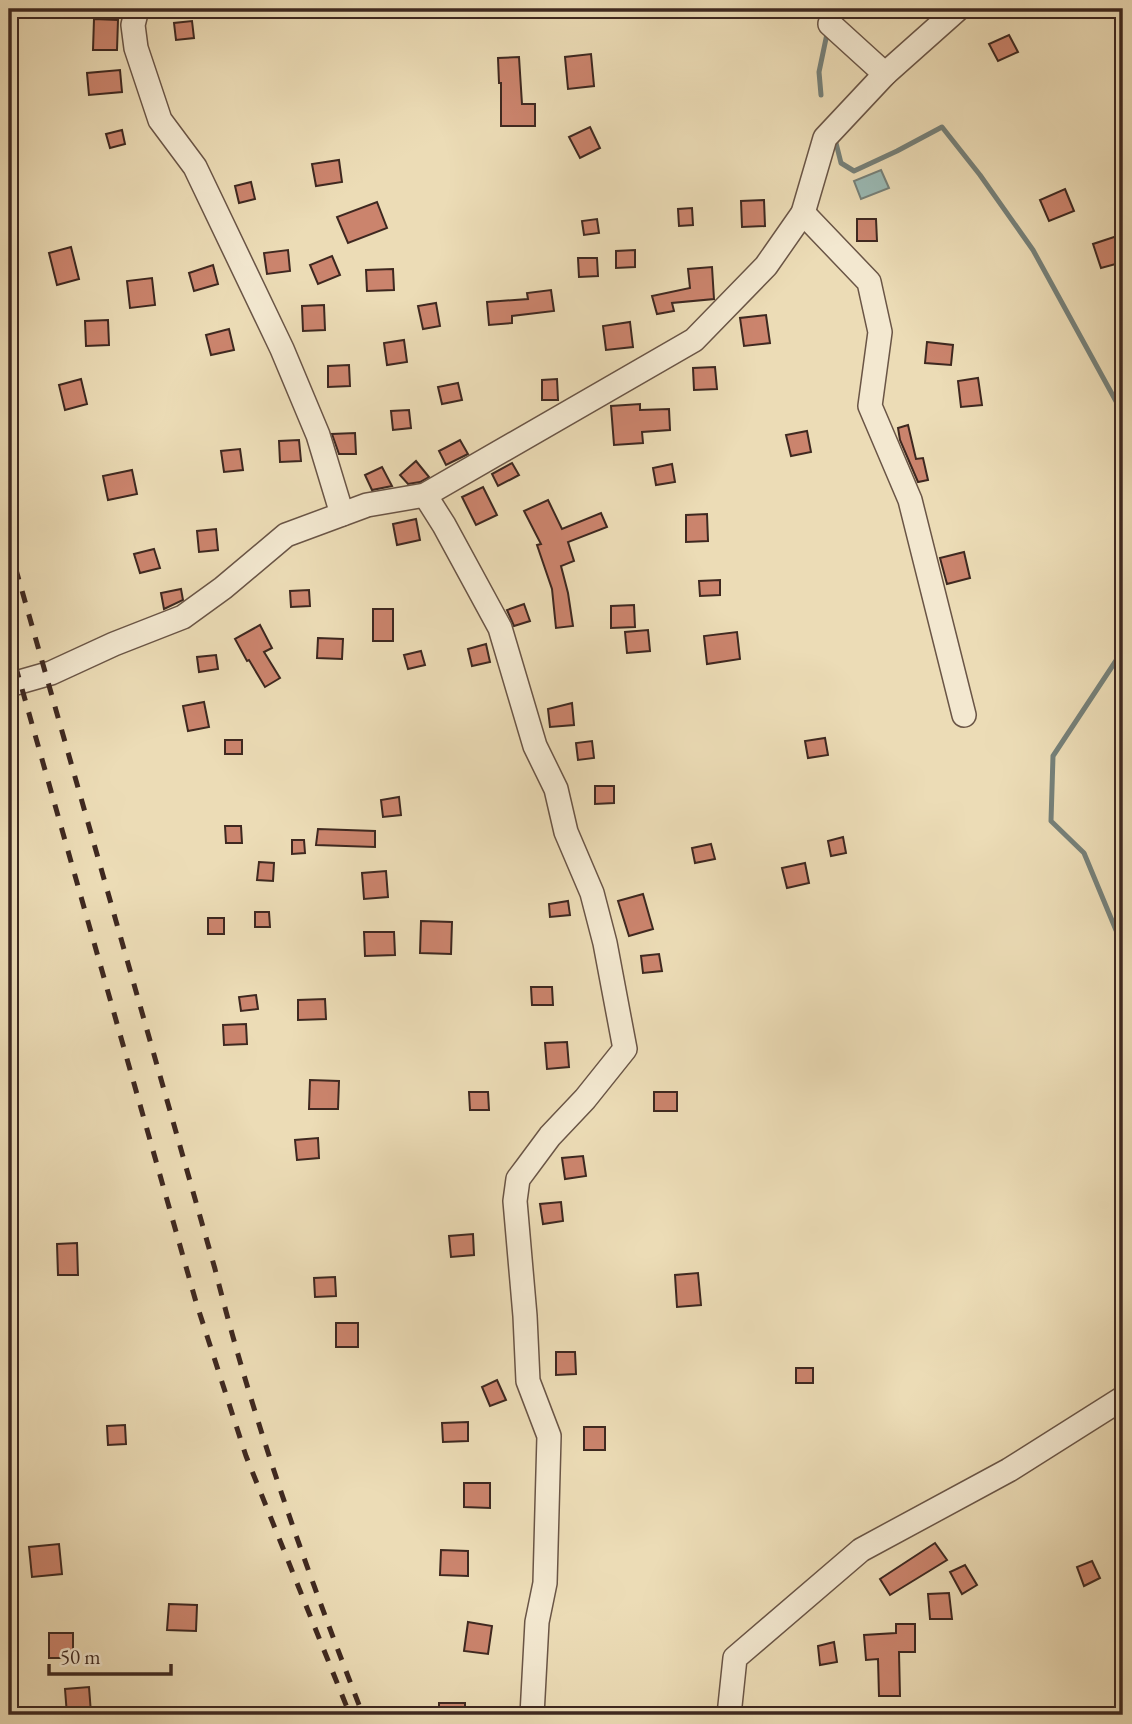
<svg xmlns="http://www.w3.org/2000/svg" width="1132" height="1724" font-family="'EB Garamond',serif">
<rect width="100%" height="100%" fill="#ecdcb6"/>
<filter id="stains"><feTurbulence type="fractalNoise" baseFrequency=".00286" numOctaves="4"/><feColorMatrix values="0 0 0 0 .2 0 0 0 0 .09 0 0 0 0 .02 0 0 0 .5 -.17"/></filter>
<radialGradient id="worn" r=".72"><stop offset=".6" stop-color="#630" stop-opacity="0"/><stop offset="1" stop-color="#630" stop-opacity=".3"/></radialGradient>
<!-- water -->
<path fill="#9abab5" stroke="#758079" stroke-width="2" d="M881,170L889,188L861,199L854,181Z"/>
<g fill="none" stroke-linecap="round" stroke-linejoin="round">
<!-- stream -->
<g stroke="#758079" stroke-width="5">
<path d="M815,9L825,21"/>
<path d="M821,95L819,72L828,29"/>
<path d="M835,139L841,163L854,171L897,151L942,127L980,175L1033,250L1117,403L1123,427"/>
<path d="M1123,650L1053,756L1051,821L1084,853L1123,947"/>
</g>
</g>
<!-- building -->
<g fill="#cb846d" stroke="#3e2820" stroke-width="2">
<path d="M94,19L118,20L117,50H93Z"/>
<path d="M192,21L194,38L176,40L174,23Z"/>
<path d="M1009,35L1018,52L998,61L989,44Z"/>
<path d="M591,54L594,86L568,89L565,57Z"/>
<path d="M519,57L522,104H535V126H501V83H499L498,58Z"/>
<path d="M120,70L122,92L89,95L87,73Z"/>
<path d="M590,127L600,148L580,158L569,137Z"/>
<path d="M122,130L125,144L110,148L106,134Z"/>
<path d="M339,160L342,182L316,186L312,164Z"/>
<path d="M251,182L255,199L239,203L235,186Z"/>
<path d="M1065,189L1074,211L1049,221L1040,200Z"/>
<path d="M764,200L765,226L742,227L741,201Z"/>
<path d="M377,202L387,228L348,243L337,217Z"/>
<path d="M692,208L693,225L679,226L678,209Z"/>
<path d="M597,219L599,233L584,235L582,221Z"/>
<path d="M857,219H876L877,241H857Z"/>
<path d="M1120,235L1123,245V262L1101,268L1093,244Z"/>
<path d="M71,247L79,279L57,285L49,253Z"/>
<path d="M288,250L290,271L267,274L264,253Z"/>
<path d="M635,250V267L616,268V251Z"/>
<path d="M332,256L340,275L318,284L310,265Z"/>
<path d="M578,258H597L598,276L579,277Z"/>
<path d="M213,265L218,284L194,291L189,273Z"/>
<path d="M712,267L714,299L672,303L674,311L657,314L652,296L690,288L688,269Z"/>
<path d="M393,269L394,290L367,291L366,270Z"/>
<path d="M152,278L155,305L130,308L127,281Z"/>
<path d="M551,290L554,311L512,316V323L489,325L487,302L528,299L527,293Z"/>
<path d="M436,303L440,326L423,329L418,306Z"/>
<path d="M324,305L325,330L303,331L302,306Z"/>
<path d="M766,315L770,343L744,346L740,318Z"/>
<path d="M108,320L109,345L86,346L85,321Z"/>
<path d="M630,322L633,347L606,350L603,326Z"/>
<path d="M229,329L234,350L211,355L206,335Z"/>
<path d="M404,340L407,362L387,365L384,343Z"/>
<path d="M927,342L953,345L951,365L925,363Z"/>
<path d="M349,365L350,386L328,387V366Z"/>
<path d="M715,367L717,389L694,390L693,368Z"/>
<path d="M978,378L982,405L961,407L958,381Z"/>
<path d="M81,379L87,404L65,410L59,385Z"/>
<path d="M557,379L558,400H542V380Z"/>
<path d="M458,383L462,400L442,404L438,387Z"/>
<path d="M640,404V410L669,409L670,430L642,432L643,443L614,445L611,406Z"/>
<path d="M409,410L411,428L393,430L391,411Z"/>
<path d="M908,425L916,459L923,458L928,480L918,482L900,440L898,428Z"/>
<path d="M807,431L811,452L791,456L786,435Z"/>
<path d="M355,433L356,454H339L332,434Z"/>
<path d="M299,440L301,461L280,462L279,441Z"/>
<path d="M460,440L468,454L446,465L439,451Z"/>
<path d="M240,449L243,470L224,472L221,451Z"/>
<path d="M416,461L429,477L420,482L408,484L400,475Z"/>
<path d="M512,463L519,475L498,486L492,474Z"/>
<path d="M672,464L675,482L656,485L653,468Z"/>
<path d="M382,467L392,486L372,490L365,475Z"/>
<path d="M132,470L137,494L108,500L103,476Z"/>
<path d="M483,487L497,515L476,525L462,497Z"/>
<path d="M548,500L562,529L601,513L607,527L568,542L574,561L561,566L568,593L573,626L556,628L552,589L537,545L541,544L524,511Z"/>
<path d="M707,514L708,541L686,542V515Z"/>
<path d="M416,519L420,540L397,545L393,524Z"/>
<path d="M216,529L218,550L199,552L197,531Z"/>
<path d="M154,549L160,568L140,573L134,554Z"/>
<path d="M964,552L970,578L947,584L940,558Z"/>
<path d="M720,580V595L700,596L699,581Z"/>
<path d="M181,589L183,600L164,609L161,593Z"/>
<path d="M309,590L310,606L291,607L290,591Z"/>
<path d="M524,604L530,621L514,626L507,610Z"/>
<path d="M634,605L635,627L611,628V606Z"/>
<rect x="373" y="609" width="20" height="32"/>
<path d="M260,625L272,648L264,652L280,678L265,687L249,660L247,661L235,639Z"/>
<path d="M648,630L650,651L627,653L625,632Z"/>
<path d="M737,632L740,659L707,664L704,636Z"/>
<path d="M318,638L343,639L342,659L317,658Z"/>
<path d="M486,644L490,662L472,666L468,649Z"/>
<path d="M421,651L425,665L408,669L404,655Z"/>
<path d="M216,655L218,669L199,672L197,657Z"/>
<path d="M204,702L209,727L188,731L183,706Z"/>
<path d="M572,703L574,725L550,727L548,709Z"/>
<path d="M825,738L828,755L808,758L805,741Z"/>
<rect x="225" y="740" width="17" height="14"/>
<path d="M592,741L594,758L578,760L576,743Z"/>
<path d="M595,786H614V803L595,804Z"/>
<path d="M399,797L401,815L383,817L381,800Z"/>
<path d="M225,826H241L242,843H226Z"/>
<path d="M318,829L375,831V847L316,845Z"/>
<path d="M843,837L846,853L831,856L828,841Z"/>
<path d="M292,840H304L305,853L292,854Z"/>
<path d="M711,844L715,859L695,863L692,848Z"/>
<path d="M259,862L274,863L273,881L257,880Z"/>
<path d="M805,863L809,883L787,888L782,868Z"/>
<path d="M386,871L388,897L364,899L362,873Z"/>
<path d="M643,894L653,929L629,936L618,901Z"/>
<path d="M568,901L570,915L550,917L549,904Z"/>
<path d="M255,912H269L270,927H255Z"/>
<rect x="208" y="918" width="16" height="16"/>
<path d="M421,921L452,922L451,954L420,953Z"/>
<path d="M364,932H394L395,955L365,956Z"/>
<path d="M659,954L662,971L643,973L641,956Z"/>
<path d="M531,987H552L553,1005H532Z"/>
<path d="M256,995L258,1009L241,1011L239,997Z"/>
<path d="M325,999L326,1019L298,1020V1000Z"/>
<path d="M246,1024L247,1044L224,1045L223,1025Z"/>
<path d="M567,1042L569,1067L547,1069L545,1043Z"/>
<path d="M310,1080L339,1081L338,1109H309Z"/>
<path d="M469,1092H488L489,1110H470Z"/>
<rect x="654" y="1092" width="23" height="19"/>
<path d="M318,1138L319,1158L297,1160L295,1140Z"/>
<path d="M583,1156L586,1176L565,1179L562,1158Z"/>
<path d="M561,1202L563,1221L543,1224L540,1204Z"/>
<path d="M473,1234L474,1255L451,1257L449,1236Z"/>
<path d="M77,1243L78,1275H58L57,1244Z"/>
<path d="M698,1273L701,1305L677,1307L675,1275Z"/>
<path d="M335,1277L336,1296L315,1297L314,1278Z"/>
<rect x="336" y="1323" width="22" height="24"/>
<path d="M556,1352H575L576,1374L556,1375Z"/>
<rect x="796" y="1368" width="17" height="15"/>
<path d="M497,1380L506,1400L490,1406L482,1387Z"/>
<path d="M468,1422V1441L443,1442L442,1423Z"/>
<path d="M125,1425L126,1444L108,1445L107,1426Z"/>
<rect x="584" y="1427" width="21" height="23"/>
<path d="M464,1483H490V1508L464,1507Z"/>
<path d="M935,1543L947,1560L890,1595L880,1579Z"/>
<path d="M59,1544L62,1574L32,1577L29,1547Z"/>
<path d="M441,1550L468,1551V1576L440,1575Z"/>
<path d="M1092,1561L1100,1578L1084,1586L1077,1567Z"/>
<path d="M965,1565L977,1585L962,1594L950,1572Z"/>
<path d="M949,1593L952,1619H930L928,1594Z"/>
<path d="M169,1604L197,1605L196,1631L167,1630Z"/>
<path d="M468,1622L492,1626L488,1654L464,1651Z"/>
<path d="M896,1624H915V1652H899L900,1696H879L878,1659L866,1660L864,1635L896,1633Z"/>
<rect x="49" y="1633" width="24" height="25"/>
<path d="M834,1642L837,1662L820,1665L818,1646Z"/>
<path d="M89,1687L91,1713L67,1715L65,1689Z"/>
<rect x="439" y="1703" width="26" height="12"/>
</g>
<g fill="none" stroke-linecap="round" stroke-linejoin="round">
<defs>
<g id="minor">
<path d="M137,9L133,25L136,48L160,120L195,167L282,349L318,435L342,514"/>
<path d="M830,24L885,74"/>
<path d="M803,213L869,282L880,332L870,406L910,500L964,715"/>
<path d="M425,495L444,525L500,628L535,746L556,789L566,832L592,893L605,943L625,1049L585,1099L550,1136L527,1167L518,1179L515,1201L525,1316L528,1381L549,1436L545,1583L537,1622L532,1715"/>
<path d="M9,685L51,673L114,644L183,617L223,588L286,535L367,505L425,495L694,340L766,266L803,213L825,138L885,74L958,9"/>
<path d="M729,1715L735,1658L861,1550L1009,1470L1123,1398"/>
</g>
</defs>
<!-- minor casing -->
<use href="#minor" stroke="#6a5546" stroke-width="26"/>
<!-- minor -->
<use href="#minor" stroke="#f3e8d0" stroke-width="23"/>
<!-- rail -->
<g stroke="#3e2820" stroke-width="5" stroke-dasharray="12 12" stroke-linecap="butt">
<path d="M9,545L215,1269C253,1421 306,1569 363,1715"/>
<path d="M9,643L196,1302L246,1456L350,1715"/>
</g>
</g>
<!-- margin -->
<rect width="1132" height="1724" fill="none" stroke="#ecdcb6" stroke-width="35"/>
<rect x="10" y="10" width="1111" height="1703" fill="none" stroke="#3e2820" stroke-width="3.5"/>
<rect x="18" y="18" width="1097" height="1689" fill="none" stroke="#3e2820" stroke-width="2"/>
<!-- scale -->
<path d="M49 1664v10h122v-10" fill="none" stroke="#3e2820" stroke-width="3.5"/>
<text x="60" y="1664" font-size="21" fill="#3e2820" stroke="#f3e8d0" stroke-width="5" paint-order="stroke">50 m</text>
<rect width="100%" height="100%" filter="url(#stains)"/>
<rect width="100%" height="100%" fill="url(#worn)"/>
</svg>
